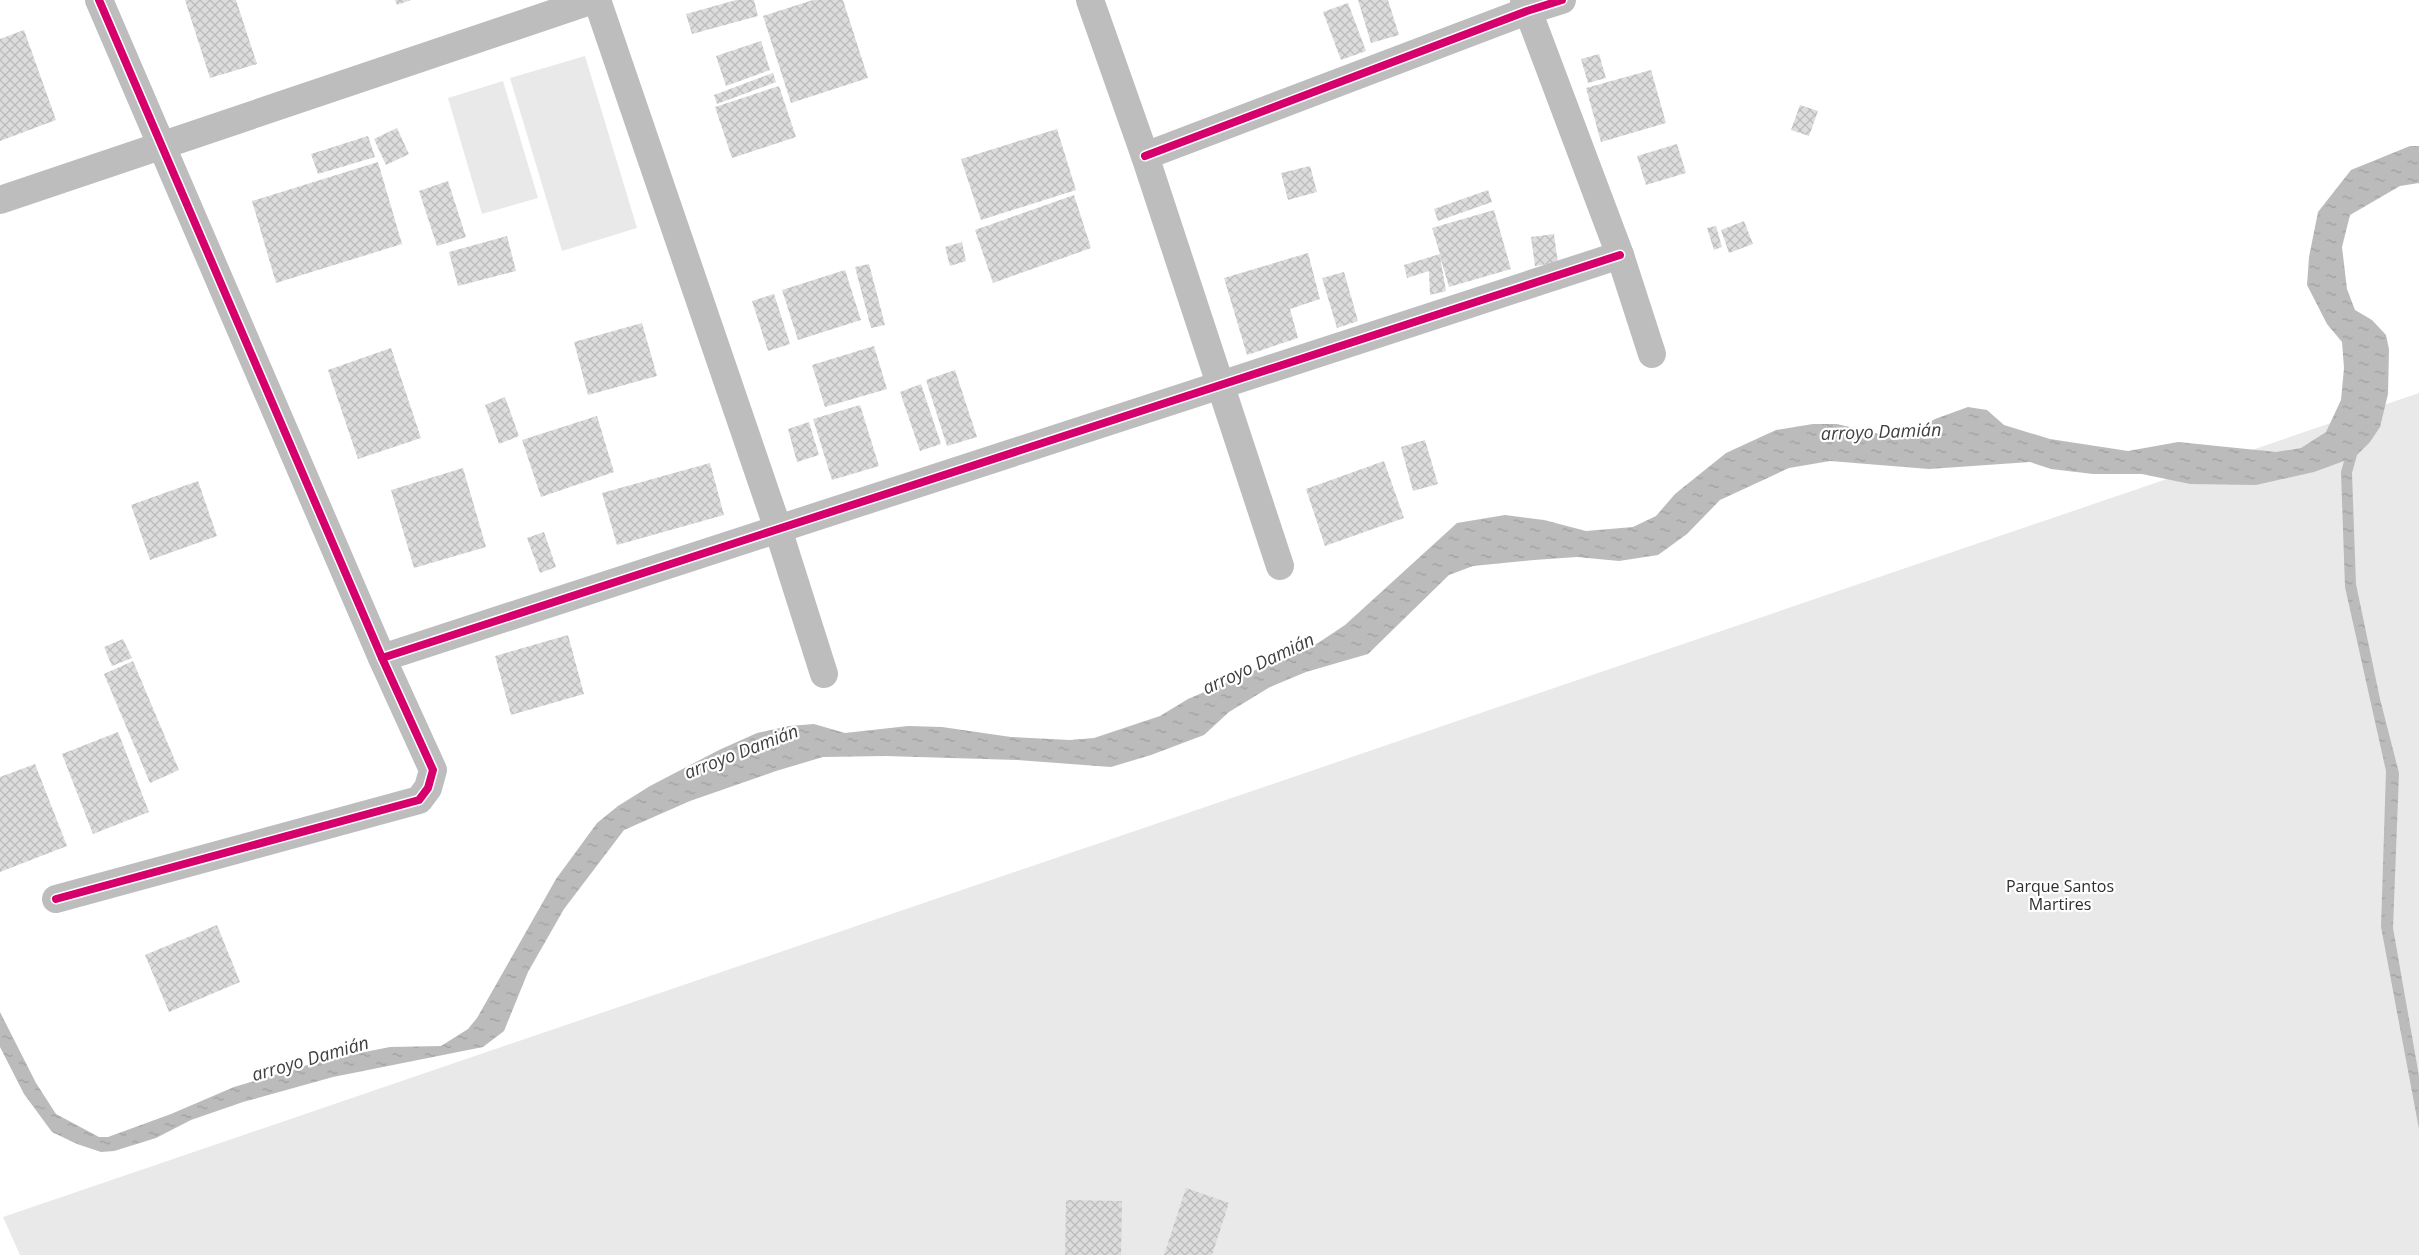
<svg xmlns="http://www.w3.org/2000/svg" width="2419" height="1255" font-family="'Open Sans',sans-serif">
<defs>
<pattern id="water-ripples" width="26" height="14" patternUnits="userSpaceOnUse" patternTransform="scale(1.25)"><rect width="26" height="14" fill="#bbb"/><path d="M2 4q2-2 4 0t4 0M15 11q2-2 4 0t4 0" fill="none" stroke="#9f9f9f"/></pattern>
<pattern id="building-cross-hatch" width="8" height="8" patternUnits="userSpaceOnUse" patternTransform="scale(1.25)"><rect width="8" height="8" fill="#dcdcdc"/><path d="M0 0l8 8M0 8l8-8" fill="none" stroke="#bbb"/></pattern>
</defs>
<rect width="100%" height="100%" fill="#fff"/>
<!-- green -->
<g fill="#e9e9e9">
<path d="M585,56L637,228L562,251L510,78Z"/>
<path d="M503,81L538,198L482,214L448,98Z"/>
<path d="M2419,393V1255H20L3,1217Z"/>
</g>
<!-- water -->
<path fill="url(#water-ripples)" d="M2410,146H2419V183L2400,186L2350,215L2342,247L2347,289L2355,310L2372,320L2386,335L2389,349L2388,394L2380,427L2370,442L2357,455L2352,473L2356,584L2380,699L2399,773L2393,928L2419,1076V1129L2381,927L2386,771L2345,587L2341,472L2344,461L2314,472L2256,485L2190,484L2142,474H2093L2051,469L2030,462L1929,469L1830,461L1789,468L1720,500L1687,534L1658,555L1619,561L1577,557L1534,560L1473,566L1449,575L1368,654L1306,672L1270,687L1229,712L1204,735L1151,755L1111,767L1017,760L885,756L823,757L776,771L690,801L624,830L564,909L528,972L504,1031L483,1047L333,1077L243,1102L191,1120L156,1138L114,1151L101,1152L77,1144L52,1132L24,1094L0,1047V1012L36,1083L56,1114L99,1137H108L171,1114L234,1087L324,1060L390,1047L441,1046L468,1029L477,1018L556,879L597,823L618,806L650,786L719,750L757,733L789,726L814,724L845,733L908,726L942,727L1011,737L1070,740L1094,738L1160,716L1188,699L1318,643L1345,625L1457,523L1505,515L1544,520L1586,531L1633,527L1656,516L1675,494L1726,453L1776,430L1813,424H1837L1883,435L1918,430L1935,419L1968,407L1987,410L2004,425L2050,439L2128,451L2178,442L2276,452L2301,448L2326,432L2341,400L2344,368L2342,342L2327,324L2307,285L2309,257L2318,212L2351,170Z"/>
<!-- building -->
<g fill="url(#building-cross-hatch)">
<path d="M185,0H236L257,64L210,78Z"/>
<path d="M395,0H411L397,5Z"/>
<path d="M736,0H754L758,16L692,34L686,14Z"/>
<path d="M813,0H843L868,78L791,103L763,16Z"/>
<path d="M1358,0H1388L1399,35L1371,43Z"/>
<path d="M1348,3L1366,51L1341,60L1323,12Z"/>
<path d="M24,30L56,120L0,141V39Z"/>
<path d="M761,41L770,70L726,86L716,56Z"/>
<path d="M1599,54L1606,78L1588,83L1581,59Z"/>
<path d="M1651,70L1666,123L1601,142L1586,88Z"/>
<path d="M773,73L776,82L717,104L714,95Z"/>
<path d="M779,86L796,137L732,158L715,107Z"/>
<path d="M1800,105L1818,111L1809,136L1791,130Z"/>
<path d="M397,128L409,154L386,165L374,139Z"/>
<path d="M1057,129L1076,190L981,220L961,159Z"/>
<path d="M368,136L375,157L318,174L311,154Z"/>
<path d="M1677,144L1686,173L1646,185L1637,156Z"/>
<path d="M378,162L402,244L276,283L252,201Z"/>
<path d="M1310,166L1317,192L1288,200L1281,173Z"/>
<path d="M448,181L466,237L437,246L419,191Z"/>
<path d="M1488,190L1492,202L1438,221L1434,209Z"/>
<path d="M1074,195L1091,248L993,283L975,230Z"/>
<path d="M1494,210L1511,269L1449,287L1440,256L1446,291L1430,295L1429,271L1407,278L1404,265L1440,254L1432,228Z"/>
<path d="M1744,221L1753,244L1729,253L1721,230Z"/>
<path d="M1716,226L1722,247L1714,250L1707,228Z"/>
<path d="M1554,234L1558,263L1535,266L1531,237Z"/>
<path d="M507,236L516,271L458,286L449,252Z"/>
<path d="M962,242L966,261L950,266L945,247Z"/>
<path d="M1308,253L1320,299L1290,309L1298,338L1247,355L1224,278Z"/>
<path d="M869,264L885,325L871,328L855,267Z"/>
<path d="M845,270L861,320L798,340L782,290Z"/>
<path d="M1344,272L1358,321L1337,328L1322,278Z"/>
<path d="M774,294L790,344L768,351L752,301Z"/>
<path d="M642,323L657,376L588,395L574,342Z"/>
<path d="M874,346L887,389L825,407L812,365Z"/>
<path d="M391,348L421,438L358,459L328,370Z"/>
<path d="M955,370L977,437L947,446L926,380Z"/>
<path d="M921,384L941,444L920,451L900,392Z"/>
<path d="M505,397L519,436L499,444L485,405Z"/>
<path d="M860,405L879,466L832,480L813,419Z"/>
<path d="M597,416L614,472L541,497L522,440Z"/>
<path d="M809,422L819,455L797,462L788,429Z"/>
<path d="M1425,440L1438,484L1413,491L1401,447Z"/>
<path d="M1384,461L1404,518L1325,546L1306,489Z"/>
<path d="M710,463L724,515L617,545L602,493Z"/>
<path d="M463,468L486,547L414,568L391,490Z"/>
<path d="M198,481L217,536L150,560L131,505Z"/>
<path d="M544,532L556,567L540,573L527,538Z"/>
<path d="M568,635L584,694L511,715L495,656Z"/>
<path d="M123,639L132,658L112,666L104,647Z"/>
<path d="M133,661L179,770L150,783L104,674Z"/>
<path d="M118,732L149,812L93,834L62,754Z"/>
<path d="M35,764L67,846L0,872V777Z"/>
<path d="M217,925L240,982L169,1012L145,955Z"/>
<path d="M1186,1188L1229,1203L1212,1255H1164Z"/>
<path d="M1066,1200L1122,1201L1121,1255H1065Z"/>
</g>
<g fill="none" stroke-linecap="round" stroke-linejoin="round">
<!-- minor -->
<g stroke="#bdbdbd" stroke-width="28">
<path d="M597,0L778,529L824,674"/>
<path d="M1090,0L1145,156L1280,566"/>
<path d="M1524,0L1620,255L1652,354"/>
<path d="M1145,156L1527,11L1562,0"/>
<path d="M0,200L593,0"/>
<path d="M382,658L1620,255"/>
<path d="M56,899L419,800L428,788L433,770L382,658L99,0"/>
</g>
<defs>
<g id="cycleway">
<path d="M1145,156L1527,11L1562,0"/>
<path d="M382,658L1620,255"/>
<path d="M56,899L419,800L428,788L433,770L382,658L99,0"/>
</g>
</defs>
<!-- cycleway casing -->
<use href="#cycleway" stroke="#fff" stroke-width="11"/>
<!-- cycleway -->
<use href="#cycleway" stroke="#d6006c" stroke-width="8"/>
</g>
<g text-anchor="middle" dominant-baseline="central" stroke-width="4.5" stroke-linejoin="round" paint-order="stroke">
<!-- park labels -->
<g font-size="16" fill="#2e2e2e" stroke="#fff">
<text x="2060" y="886">Parque Santos<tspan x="2060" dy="18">Martires</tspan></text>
</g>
<!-- water labels -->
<g font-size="18" font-style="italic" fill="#3f3f3f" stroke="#fff">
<text transform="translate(1881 431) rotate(-2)">arroyo Damián</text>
<text transform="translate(1258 663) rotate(-25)">arroyo Damián</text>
<text transform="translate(741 751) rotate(-21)">arroyo Damián</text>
<text transform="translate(310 1058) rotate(-16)">arroyo Damián</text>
</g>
</g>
</svg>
